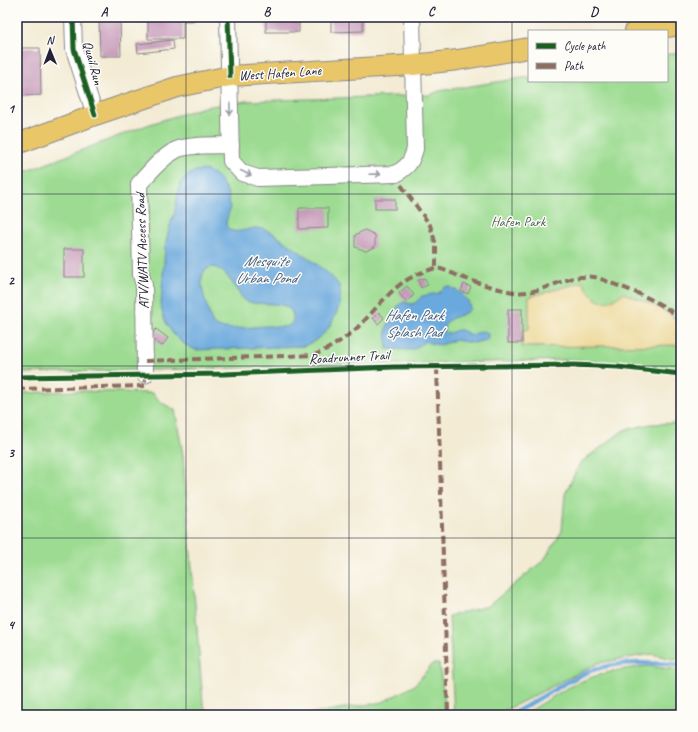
<svg xmlns="http://www.w3.org/2000/svg" width="698" height="732" font-family="Caveat,sans-serif">
<rect width="100%" height="100%" fill="#fdfcf7"/>
<filter id="ink" filterUnits="userSpaceOnUse"><feTurbulence type="fractalNoise" baseFrequency=".025" numOctaves="2"/><feDisplacementMap in="SourceGraphic" scale="8" xChannelSelector="R" yChannelSelector="G"/><feConvolveMatrix kernelMatrix="1 2 1 2 8 2 1 2 1" color-interpolation-filters="sRGB"/></filter>
<filter id="wash" filterUnits="userSpaceOnUse"><feTurbulence type="fractalNoise" baseFrequency=".012" numOctaves="4" result="noise"/><feDisplacementMap in="SourceGraphic" scale="16" xChannelSelector="R" yChannelSelector="G"/><feGaussianBlur stdDeviation="0.9" result="paint"/><feColorMatrix in="noise" values="0 0 0 0 0 0 0 0 0 0 0 0 0 0 0 0 0 1.4 0 .05"/><feComposite in="paint" operator="in"/></filter>
<g filter="url(#wash)">
<rect width="100%" height="100%" fill="#f3ebd4"/>
<!-- green -->
<g fill="#9cdb91" stroke="#5f7e66">
<path d="M681,52V369L572,360L17,373V175L150,124L204,107L247,101L430,95L439,91L529,77V81H667V54Z"/>
<path d="M82,391L152,393L162,403L175,410L183,455L185,483L203,703L208,715H17V393Z"/>
<path d="M681,423V658L673,659L651,654L598,663L496,715H454L449,616L488,606L544,560L562,531L565,494L580,463L624,430L651,424Z"/>
<path d="M432,664H439L447,715H301L383,702L415,685Z"/>
<path d="M648,666L670,669L681,668V715H521C537,708 551,697 566,689C592,674 619,669 648,666Z"/>
</g>
<!-- sand -->
<path fill="#eeda9e" stroke="#887e6c" d="M583,282C592,302 605,309 623,293C638,299 677,311 681,329C682,333 681,340 681,345L522,347L523,330L529,329V297Z"/>
<!-- water -->
<g fill="#6ba9dd" stroke="#46668c" fill-rule="evenodd">
<path d="M205,170C211,172 216,175 220,180C224,186 229,193 229,200C230,203 230,209 229,212C228,218 223,225 229,229C236,235 248,228 256,228C263,228 268,231 274,234C288,244 332,272 339,286C343,295 339,309 334,318C327,333 319,340 304,346L196,350C177,343 163,325 161,305L165,246L171,222L174,215L180,184L186,176L195,171ZM213,267C226,270 231,282 239,292C240,294 242,298 244,300C255,308 291,297 293,316C294,320 291,325 288,326C282,328 275,326 269,326C254,326 238,330 223,328C219,328 215,326 212,323C209,312 198,283 203,274C205,269 208,268 213,267Z"/>
<path d="M446,286C457,288 470,298 470,309C463,318 443,315 444,332C451,336 454,329 461,330C465,331 468,334 472,335L478,332L484,331L488,334V337L487,340L473,343L455,340L440,345L430,343L425,341L416,348L410,350L387,349L386,329L389,323L394,319L397,308L400,304L405,302L411,304L415,303L422,296L439,293Z"/>
</g>
<g fill="none" stroke-linecap="round" stroke-linejoin="round">
<!-- stream -->
<path stroke="#6ba9dd" stroke-width="4.5" d="M510,715C537,701 562,683 590,671C619,660 651,663 681,665"/>
</g>
<g id="blocks">
<!-- building -->
<g fill="#c598b8">
<path d="M99,17H120L121,56H100Z"/>
<path d="M148,17H194V21H183V39H148Z"/>
<rect x="266" y="17" width="33" height="15"/>
<path d="M331,17H363V31L331,32Z"/>
<path d="M173,40L174,49L138,53L137,44Z"/>
<path d="M21,48H40L41,95L22,96Z"/>
<rect x="375" y="199" width="20" height="10"/>
<path d="M299,208H328V228L299,229Z"/>
<path d="M365,230L375,235V247L366,251L355,247V235Z"/>
<rect x="64" y="249" width="20" height="28"/>
<path d="M425,278L428,285L421,288L418,280Z"/>
<path d="M464,284L471,287L468,294L461,291Z"/>
<path d="M407,286L414,295L406,302L399,293Z"/>
<rect x="508" y="309" width="14" height="34"/>
<path d="M379,312L384,318L378,324L373,318Z"/>
<path d="M156,329L168,338L162,346L150,337Z"/>
</g>
</g>
</g>
<g filter="url(#ink)">
<use href="#blocks" fill-opacity="0" stroke="#8a8688" stroke-width="1"/>
<g fill="none" stroke-linecap="round" stroke-linejoin="round">
<defs>
<g id="minor">
<path d="M73,17L74,49L95,115"/>
<path d="M228,17L231,161L242,173L258,178L396,174C408,166 411,163 415,149L412,17"/>
<path d="M145,375L144,285L141,275L139,184C150,172 161,158 176,150C189,144 216,146 231,145"/>
</g>
<g id="major">
<path d="M635,31L681,25"/>
<path d="M17,144L95,115L177,87L230,76L413,65L458,60L529,48"/>
</g>
</defs>
<!-- minor casing -->
<use href="#minor" stroke="#8a8688" stroke-width="18"/>
<!-- major casing -->
<use href="#major" stroke="#8a8688" stroke-width="22"/>
<!-- minor -->
<use href="#minor" stroke="#fff" stroke-width="16"/>
<!-- major -->
<use href="#major" stroke="#e9c769" stroke-width="20"/>
<!-- quiet -->
<g stroke="#8d6e63" stroke-width="4" stroke-dasharray="8 4" stroke-linecap="butt">
<path d="M401,185L430,225L436,245V268"/>
<path d="M145,361L314,355C329,349 345,339 357,328C377,309 392,285 418,274C423,272 431,269 436,268C441,268 456,275 461,277C478,283 496,289 514,292C533,295 552,284 570,279C578,277 586,276 594,277C600,278 606,281 611,283C636,292 661,302 681,319"/>
<path d="M437,367L448,715"/>
<path d="M17,389L145,386V375"/>
</g>
<defs>
<g id="cycleway">
<path d="M73,17L74,49L95,115"/>
<path d="M228,17L230,76"/>
<path d="M17,377L224,374L394,367L575,365L618,367L681,374"/>
</g>
</defs>
<!-- cycleway casing -->
<use href="#cycleway" stroke="#fdfcf7" stroke-width="8"/>
<!-- cycleway -->
<use href="#cycleway" stroke="#1b5e20" stroke-width="5"/>
</g>
<!-- one-way arrows -->
<defs><path id="oneway-shaft" d="M-6 0H5M1.5-3L5.5 0L1.5 3" fill="none" stroke-width="1.6" stroke-linecap="round" stroke-linejoin="round"/></defs>
<g stroke="#9c9ca7">
<use href="#oneway-shaft" transform="translate(230 109) rotate(89)"/>
<use href="#oneway-shaft" transform="translate(246 173) rotate(25)"/>
<use href="#oneway-shaft" transform="translate(375 174) rotate(-2)"/>
</g>
</g>
<!-- grid -->
<path fill="none" stroke="#22223b" stroke-width="1" stroke-opacity="0.55" d="M186,17V715M349,17V715M512,17V715M17,194H681M17,366H681M17,538H681"/>
<g text-anchor="middle" dominant-baseline="central" stroke-width="3" stroke-linejoin="round" paint-order="stroke">
<!-- street labels -->
<g font-size="14" fill="#22223b" stroke="#fdfcf7">
<text transform="translate(93 63) rotate(75)">Quail Run</text>
<text transform="translate(280 73) rotate(-4)">West Hafen Lane</text>
<text transform="translate(142 251) rotate(-92)">ATV/WATV Access Road</text>
<text transform="translate(349 357) rotate(-3)">Roadrunner Trail</text>
</g>
<!-- park labels -->
<g font-size="14" fill="#475a55" stroke="#fdfcf7">
<text x="518" y="221">Hafen Park</text>
</g>
<!-- water labels -->
<g font-size="15" font-style="italic" fill="#3f587c" stroke="#fdfcf7">
<text x="266" y="261">Mesquite<tspan x="266" dy="17">Urban Pond</tspan></text>
<text x="414" y="315">Hafen Park<tspan x="414" dy="17">Splash Pad</tspan></text>
</g>
</g>
<!-- margin -->
<rect width="698" height="732" fill="none" stroke="#fdfcf7" stroke-width="44"/>
<!-- legend -->
<rect x="528" y="30" width="140" height="52" fill="#fdfcf7" stroke="#a5a5ac"/>
<rect x="536" y="43" width="20" height="6" fill="#1b5e20" stroke="#a5a5ac"/>
<text x="564" y="50" font-size="12" fill="#22223b">Cycle path</text>
<rect x="536" y="63" width="20" height="6" fill="#8d6e63" stroke="#a5a5ac"/>
<text x="564" y="70" font-size="12" fill="#22223b">Path</text>
<!-- north arrow -->
<g transform="translate(50 50) rotate(359)" stroke="#fdfcf7" stroke-width="3" paint-order="stroke">
<path d="M0-3L7 15L0 10L-7 15Z" fill="#22223b"/>
<text y="-6" font-size="11" font-weight="bold" text-anchor="middle" fill="#22223b">N</text>
</g>
<rect x="22" y="22" width="654" height="688" fill="none" stroke="#22223b" stroke-width="1.5"/>
<g font-size="13" text-anchor="middle" font-weight="bold" fill="#22223b">
<text x="104" y="16">A</text>
<text x="267" y="16">B</text>
<text x="431" y="16">C</text>
<text x="594" y="16">D</text>
<text x="11" y="113">1</text>
<text x="11" y="285">2</text>
<text x="11" y="457">3</text>
<text x="11" y="629">4</text>
</g>
</svg>
